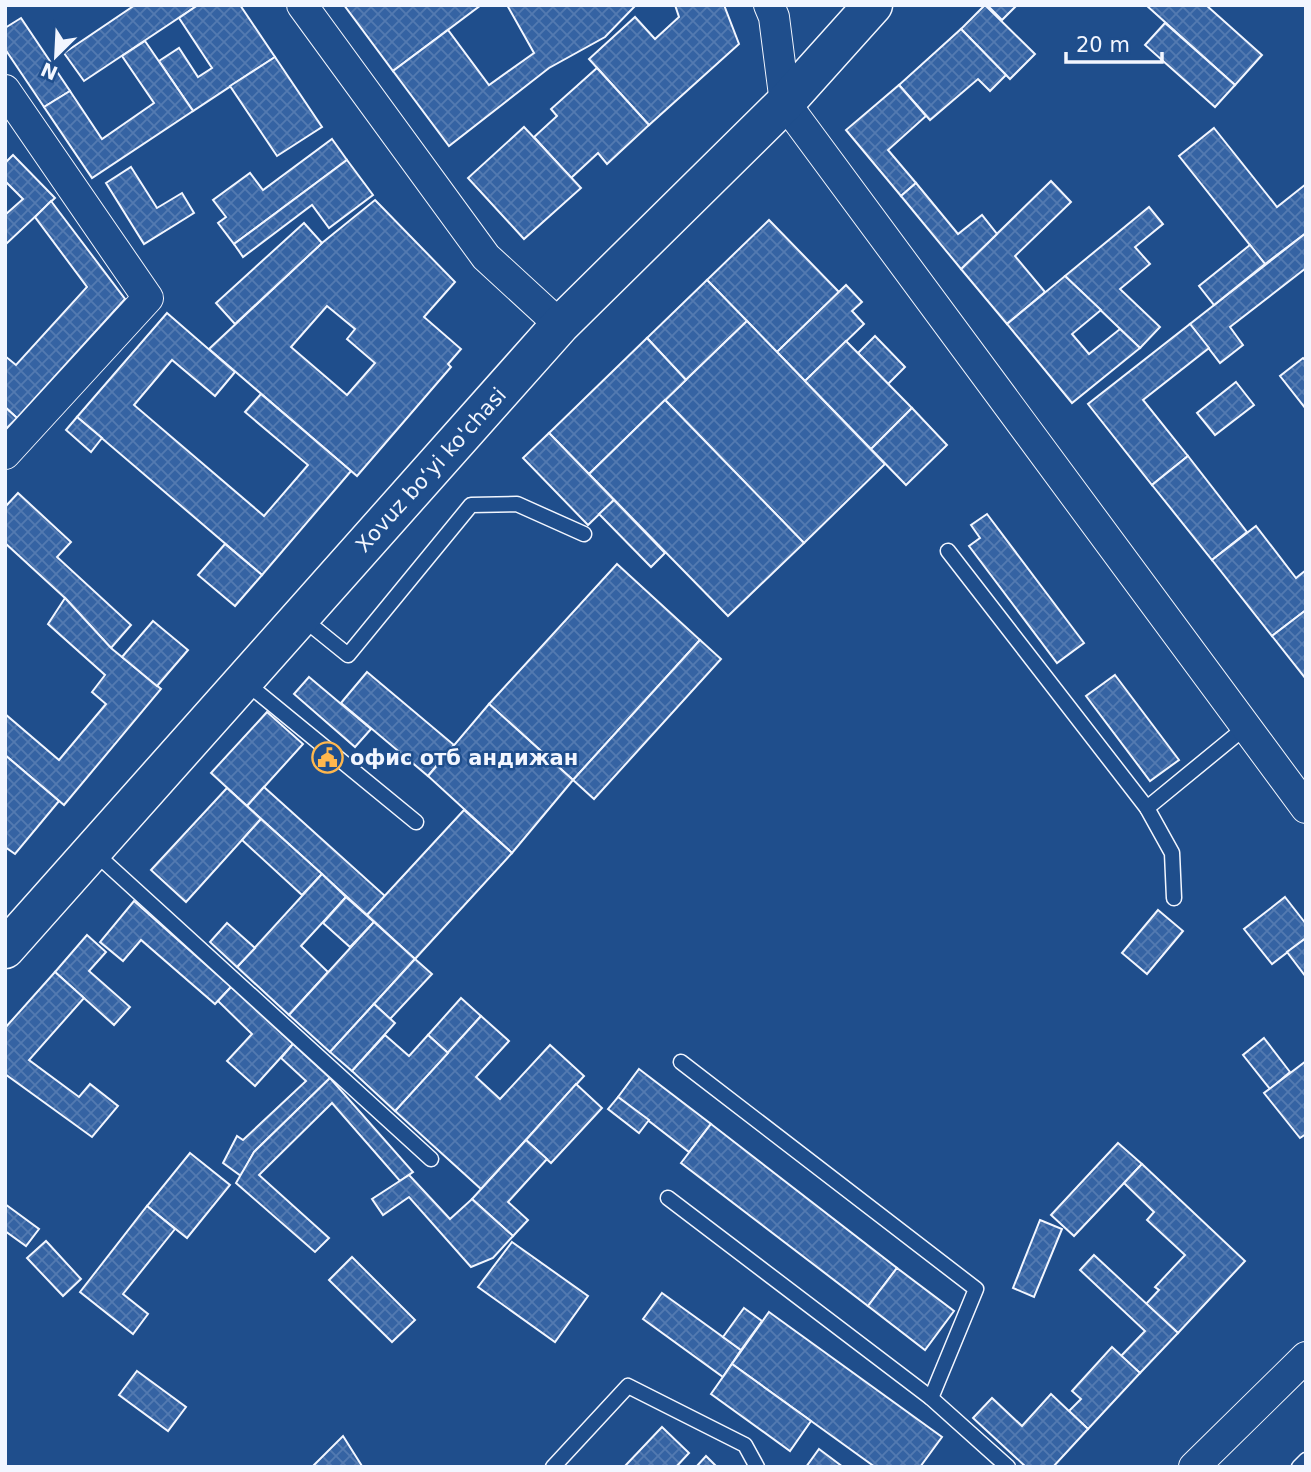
<svg xmlns="http://www.w3.org/2000/svg" width="1311" height="1472" font-family="'DejaVu Sans',sans-serif">
<defs>
<pattern id="building-cross-hatch" width="8" height="8" patternUnits="userSpaceOnUse" patternTransform="scale(1.75)"><rect width="8" height="8" fill="#3563a3"/><path d="M0 0l8 8M0 8l8-8" fill="none" stroke="#537ab1"/></pattern>
</defs>
<rect width="100%" height="100%" fill="#1f4e8c"/>
<!-- building -->
<g fill="url(#building-cross-hatch)" stroke="#f2f6ff" stroke-width="2" fill-rule="evenodd">
<path d="M135,5H198L84,81L64,53Z"/>
<path d="M198,5H240L275,57L193,111L159,61L179,48L198,77L212,68L179,18Z"/>
<path d="M344,5L427,6L481,5L393,71Z"/>
<path d="M507,5H636L605,37L549,68L449,146L393,71L448,30L489,85L534,53Z"/>
<path d="M675,5H724L739,44L649,125L589,59L635,17L655,39L679,17Z"/>
<path d="M985,5L1035,54L1010,79L961,29Z"/>
<path d="M987,5H1017L1002,20Z"/>
<path d="M1146,5H1206L1262,55L1235,85Z"/>
<path d="M21,18L70,91L44,107L5,49V28Z"/>
<path d="M1165,23L1235,85L1215,107L1145,45Z"/>
<path d="M961,29L1006,75L990,91L978,79L930,120L899,85Z"/>
<path d="M145,41L193,111L92,178L44,107L70,91L102,139L154,103L122,56Z"/>
<path d="M275,57L322,127L277,156L230,86Z"/>
<path d="M597,68L649,125L607,164L598,153L571,178L534,137L557,116L551,109Z"/>
<path d="M899,85L926,116L888,150L916,183L901,196L846,130Z"/>
<path d="M524,127L581,188L524,239L468,178Z"/>
<path d="M1214,128L1277,207L1306,184V233L1265,264L1179,156Z"/>
<path d="M332,139L347,160L234,244L218,223L226,217L213,200L250,173L263,190Z"/>
<path d="M13,155L55,198L5,245V215L23,199L5,181V163Z"/>
<path d="M347,160L373,195L329,228L312,205L243,257L234,244Z"/>
<path d="M131,167L157,208L182,193L194,213L144,244L106,183Z"/>
<path d="M1051,181L1071,202L1015,256L1045,292L1007,324L961,269Z"/>
<path d="M916,183L958,234L982,215L997,234L961,269L901,196Z"/>
<path d="M375,200L455,282L424,317L461,349L448,364L451,367L357,476L209,349L322,243ZM327,306L355,329L347,339L375,363L347,395L291,347Z"/>
<path d="M51,201L125,299L17,418L5,407V356L16,365L87,287L35,217Z"/>
<path d="M1149,207L1163,224L1135,247L1150,264L1120,289L1160,327L1140,348L1065,276Z"/>
<path d="M769,220L839,292L777,352L707,280Z"/>
<path d="M304,223L322,243L235,324L216,303Z"/>
<path d="M1306,233V268L1230,327L1243,345L1220,363L1190,324Z"/>
<path d="M1250,245L1265,264L1214,305L1199,286Z"/>
<path d="M1065,276L1101,310L1072,334L1089,354L1120,329L1140,348L1072,403L1007,324Z"/>
<path d="M707,280L747,321L686,380L647,338Z"/>
<path d="M846,285L862,302L852,311L864,324L805,381L777,352Z"/>
<path d="M167,313L235,372L215,396L172,360L134,405L264,516L308,465L245,412L261,394L351,471L262,575L77,417Z"/>
<path d="M747,321L885,464L804,543L665,400Z"/>
<path d="M1190,324L1209,348L1143,400L1188,456L1152,485L1088,404Z"/>
<path d="M875,336L905,367L888,384L858,353Z"/>
<path d="M647,338L686,380L589,474L549,433Z"/>
<path d="M846,341L912,408L871,449L805,381Z"/>
<path d="M1303,358L1306,361V409L1280,376Z"/>
<path d="M1236,382L1254,405L1215,435L1197,413Z"/>
<path d="M665,400L804,543L728,616L589,474Z"/>
<path d="M5,407L17,418L5,430Z"/>
<path d="M912,408L947,445L906,485L871,449Z"/>
<path d="M77,417L102,438L91,452L66,430Z"/>
<path d="M549,433L614,500L588,525L523,458Z"/>
<path d="M1188,456L1247,532L1212,560L1152,485Z"/>
<path d="M18,493L71,542L57,557L131,625L111,648L65,598L5,543V507Z"/>
<path d="M614,500L665,553L651,567L599,514Z"/>
<path d="M987,514L1084,643L1057,663L969,546L980,538L971,525Z"/>
<path d="M1256,526L1296,578L1306,570V610L1272,636L1212,560Z"/>
<path d="M225,544L262,575L235,606L198,575Z"/>
<path d="M617,564L700,640L573,780L489,704Z"/>
<path d="M65,598L111,648L161,689L64,805L5,755V714L59,760L106,704L92,692L105,675L48,624Z"/>
<path d="M1306,610V679L1272,636Z"/>
<path d="M153,621L188,650L157,686L122,657Z"/>
<path d="M700,640L721,659L594,799L573,780Z"/>
<path d="M367,672L454,745L428,776L341,703Z"/>
<path d="M1115,675L1179,760L1150,781L1086,696Z"/>
<path d="M309,677L371,729L355,747L294,694Z"/>
<path d="M489,704L573,780L512,853L428,776Z"/>
<path d="M267,712L303,744L247,806L211,773Z"/>
<path d="M5,755L59,801L15,854L5,847Z"/>
<path d="M264,787L385,896L367,915L247,806Z"/>
<path d="M227,788L261,819L186,902L151,870Z"/>
<path d="M464,810L512,853L415,959L367,915Z"/>
<path d="M261,819L322,874L302,895L242,840Z"/>
<path d="M322,874L346,897L301,946L328,972L289,1015L237,967Z"/>
<path d="M346,897L374,922L350,947L323,923Z"/>
<path d="M1285,897L1306,924V938L1272,964L1244,929Z"/>
<path d="M134,901L231,987L215,1004L141,940L123,961L100,942Z"/>
<path d="M1158,910L1183,931L1147,974L1122,953Z"/>
<path d="M374,922L415,959L330,1052L289,1015Z"/>
<path d="M227,923L255,948L237,967L210,942Z"/>
<path d="M87,935L106,952L89,971L130,1007L114,1025L55,972Z"/>
<path d="M1306,938V977L1287,952Z"/>
<path d="M415,959L432,974L390,1019L374,1004Z"/>
<path d="M55,972L84,998L29,1060L79,1097L90,1084L118,1106L92,1137L5,1074V1028Z"/>
<path d="M231,987L293,1044L255,1086L227,1061L252,1034L218,1001Z"/>
<path d="M461,998L481,1016L448,1053L428,1035Z"/>
<path d="M374,1004L395,1023L352,1071L330,1052Z"/>
<path d="M481,1016L509,1041L476,1077L500,1099L550,1045L584,1076L481,1189L395,1111Z"/>
<path d="M385,1035L409,1056L428,1035L448,1053L395,1111L352,1071Z"/>
<path d="M1264,1038L1290,1072L1270,1089L1243,1055Z"/>
<path d="M293,1044L330,1078L254,1152L241,1176L223,1163L237,1136L243,1140L306,1081L281,1058Z"/>
<path d="M1306,1061V1134L1300,1138L1264,1093Z"/>
<path d="M639,1069L711,1124L689,1152L618,1097Z"/>
<path d="M330,1078L413,1172L400,1181L332,1103L259,1175L329,1238L315,1252L236,1183L254,1152Z"/>
<path d="M576,1084L602,1108L551,1163L526,1140Z"/>
<path d="M618,1097L649,1120L639,1133L608,1109Z"/>
<path d="M711,1124L897,1268L868,1306L681,1163Z"/>
<path d="M526,1140L547,1159L508,1202L528,1220L513,1236L472,1199Z"/>
<path d="M1118,1143L1142,1164L1074,1236L1051,1215Z"/>
<path d="M190,1153L230,1185L187,1238L147,1206Z"/>
<path d="M1142,1164L1245,1261L1178,1333L1146,1304L1159,1290L1155,1287L1185,1255L1147,1220L1154,1212L1124,1183Z"/>
<path d="M409,1175L450,1219L472,1199L513,1236L493,1258L471,1267L409,1197L383,1215L372,1199Z"/>
<path d="M5,1204L39,1229L26,1246L5,1231Z"/>
<path d="M147,1206L175,1229L123,1294L148,1314L133,1334L80,1292Z"/>
<path d="M1040,1220L1062,1229L1034,1297L1013,1288Z"/>
<path d="M46,1241L81,1279L63,1296L27,1258Z"/>
<path d="M512,1242L588,1296L555,1342L478,1287Z"/>
<path d="M1094,1255L1178,1333L1140,1373L1121,1356L1145,1331L1080,1270Z"/>
<path d="M352,1257L415,1320L392,1342L329,1280Z"/>
<path d="M897,1268L954,1311L925,1350L868,1306Z"/>
<path d="M662,1293L741,1350L723,1377L643,1319Z"/>
<path d="M744,1308L762,1321L741,1350L723,1337Z"/>
<path d="M769,1312L942,1437L920,1467H875L732,1364Z"/>
<path d="M1112,1347L1140,1373L1088,1429L1069,1411L1081,1399L1072,1391Z"/>
<path d="M732,1364L811,1421L790,1451L711,1394Z"/>
<path d="M137,1371L186,1407L168,1431L119,1395Z"/>
<path d="M1051,1394L1088,1429L1053,1467H1026L973,1418L992,1398L1022,1426Z"/>
<path d="M662,1427L689,1453L676,1467H624Z"/>
<path d="M343,1436L362,1466L312,1467Z"/>
<path d="M819,1449L843,1467H806Z"/>
<path d="M706,1456L717,1467H696Z"/>
</g>
<g fill="none" stroke-linecap="round" stroke-linejoin="round">
<defs>
<g id="lane">
<path d="M948,551L1147,808L1172,853L1174,898"/>
<path d="M301,617L348,655L471,505L517,504L584,534"/>
<path d="M244,681L416,822"/>
<path d="M1147,808L1247,726"/>
<path d="M95,853L431,1159"/>
<path d="M681,1062L976,1289L931,1398"/>
<path d="M668,1198L931,1398L1008,1467"/>
<path d="M553,1467L628,1386L745,1445L757,1467"/>
<path d="M1299,1467L1306,1460"/>
</g>
<g id="street">
<path d="M302,5L486,257L560,325"/>
<path d="M769,5L774,17L785,103L1306,808"/>
<path d="M5,90L148,298L5,454"/>
<path d="M1194,1467L1306,1357"/>
</g>
<path id="secondary" d="M5,949L560,325L785,103L873,5"/>
</defs>
<!-- lane casing -->
<use href="#lane" stroke="#f2f6ff" stroke-width="17"/>
<!-- street casing -->
<use href="#street" stroke="#f2f6ff" stroke-width="32"/>
<!-- secondary casing -->
<use href="#secondary" stroke="#f2f6ff" stroke-width="41"/>
<!-- lane -->
<use href="#lane" stroke="#1f4e8c" stroke-width="14"/>
<!-- street -->
<use href="#street" stroke="#1f4e8c" stroke-width="30"/>
<!-- secondary -->
<use href="#secondary" stroke="#1f4e8c" stroke-width="38"/>
</g>
<!-- icons -->
<defs>
<symbol id="civic-ring" viewBox="-11 -11 22 22"><circle r="9.5" fill="#1f4e8c" stroke="#ffb74d" stroke-width="1.5"/><path d="M-.6-6.5H3V-4.5H.6V-3L4-1V1h2V6H-6V1h2V-1L-.6-3ZM-1.2 2.5V6h2.4V2.5Z" fill="#ffb74d"/></symbol>
</defs>
<g fill-rule="evenodd">
<use href="#civic-ring" x="310" y="740" width="35" height="35"/>
</g>
<g text-anchor="middle" dominant-baseline="central" stroke-width="5" stroke-linejoin="round" paint-order="stroke">
<!-- street labels -->
<g font-size="21" fill="#f2f6ff" stroke="#1f4e8c">
<text transform="translate(431 470) rotate(-48)">Xovuz bo‘yi ko'chasi</text>
</g>
<!-- poi labels -->
<g font-size="21" font-weight="bold" fill="#f2f6ff" stroke="#1f4e8c" text-anchor="start">
<text x="350" y="758">офис отб андижан</text>
</g>
</g>
<!-- border -->
<rect width="1311" height="1472" fill="none" stroke="#f2f6ff" stroke-width="14"/>
<!-- north arrow -->
<g transform="translate(56 56) rotate(204)" stroke="#1f4e8c" stroke-width="5" paint-order="stroke">
<path d="M0-5L12 26L0 18L-12 26Z" fill="#f2f6ff"/>
<text y="-10" font-size="19" font-weight="bold" text-anchor="middle" fill="#f2f6ff">N</text>
</g>
<!-- scale -->
<path d="M1066 52v10h96v-10" fill="none" stroke="#f2f6ff" stroke-width="3.5"/>
<text x="1076" y="52" font-size="21" fill="#f2f6ff" stroke="#1f4e8c" stroke-width="5" paint-order="stroke">20 m</text>
</svg>
